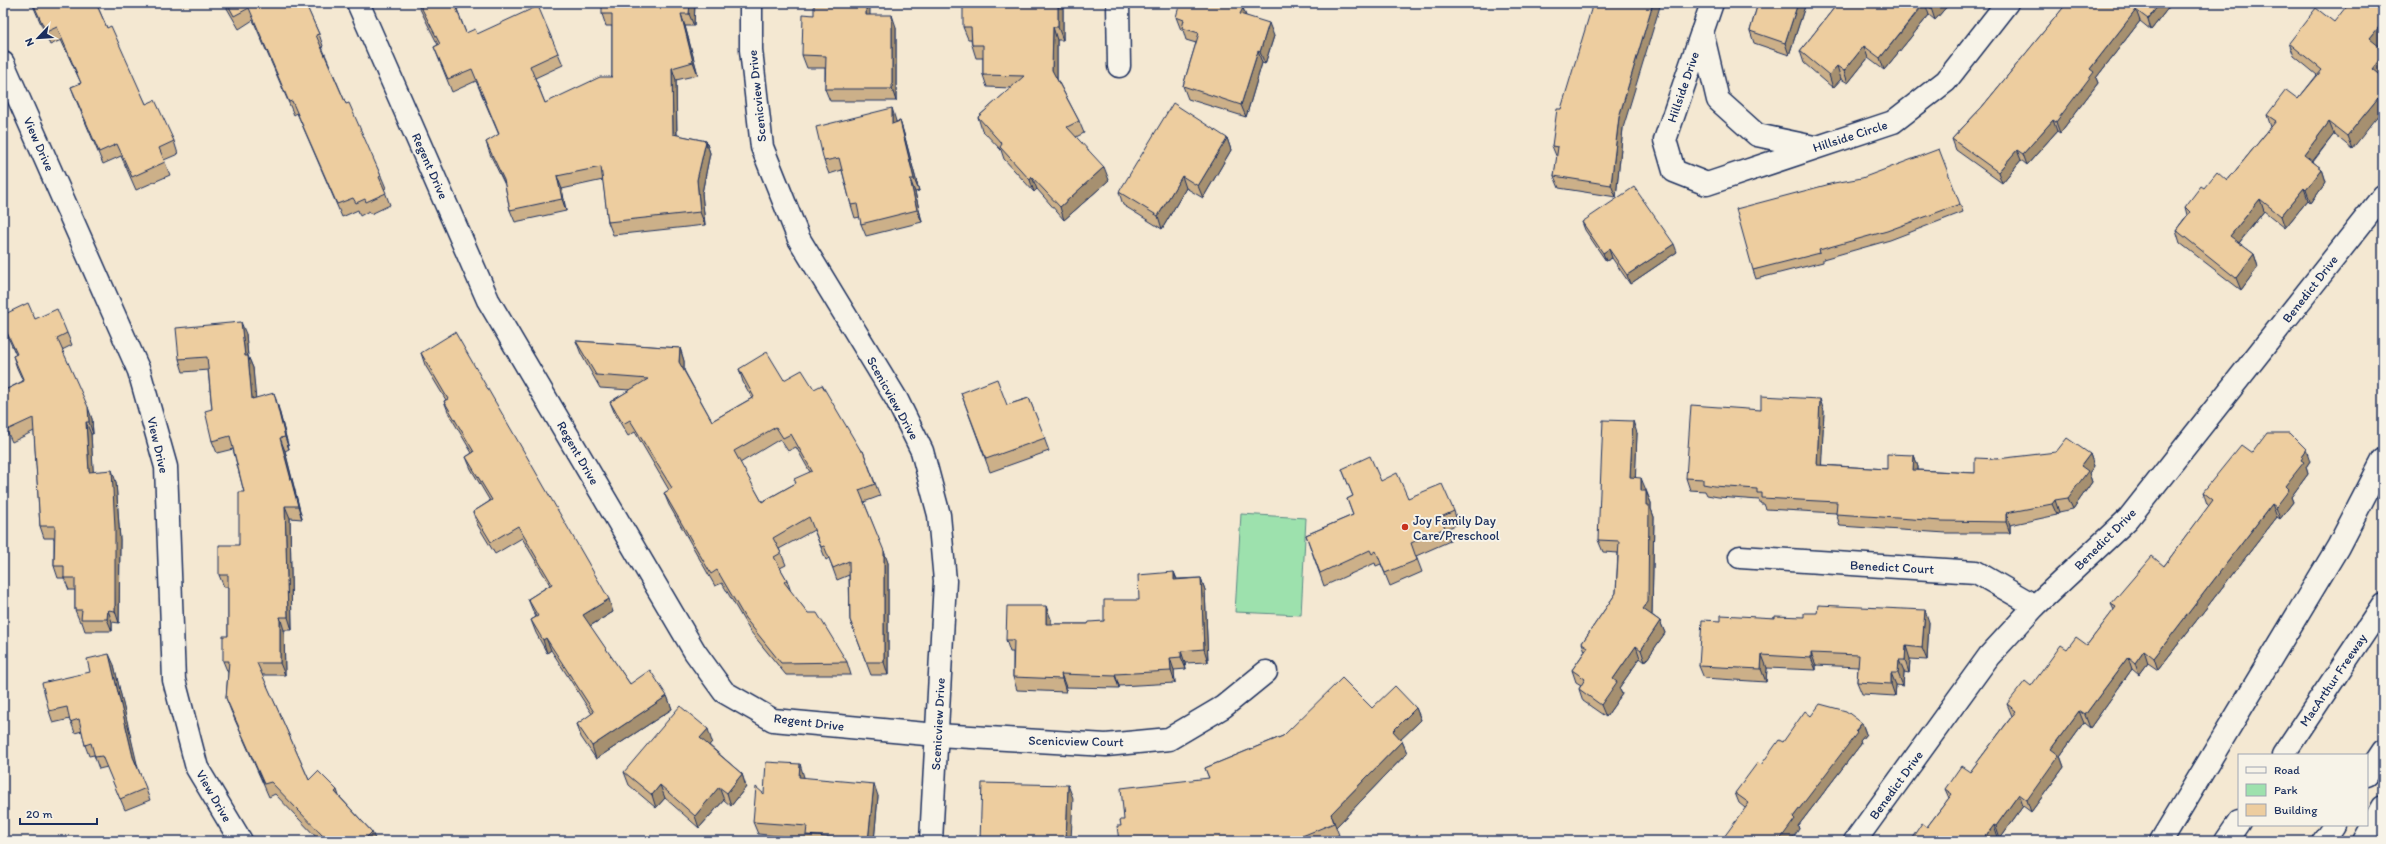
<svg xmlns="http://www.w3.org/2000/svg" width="2386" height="844" font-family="Itim,sans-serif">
<rect width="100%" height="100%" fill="#f4e8d2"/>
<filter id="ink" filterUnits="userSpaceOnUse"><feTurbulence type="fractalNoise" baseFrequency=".025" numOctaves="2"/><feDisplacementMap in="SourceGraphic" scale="8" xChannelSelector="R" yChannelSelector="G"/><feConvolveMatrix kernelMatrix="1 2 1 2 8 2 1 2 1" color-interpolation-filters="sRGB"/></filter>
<g filter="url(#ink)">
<!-- green -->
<path fill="#9de1ad" stroke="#5c8886" d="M1241,514L1306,518L1301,615L1235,612Z"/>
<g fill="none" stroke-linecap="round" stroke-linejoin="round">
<defs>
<g id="street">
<path d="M358,3L488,300L695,652L724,692L773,720L937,735L1106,745L1169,739L1223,707L1266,672"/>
<path d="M751,3V50L762,147L799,239L897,400L922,451L939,515L945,581L931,841"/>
<path d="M1118,3L1119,66"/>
<path d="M1712,3L1665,140L1674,171L1707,184L1893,122L1946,81L2007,3"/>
<path d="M1702,32L1718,100L1757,135L1814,147"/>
<path d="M3,63L139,371L166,467L174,680L197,768L241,841"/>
<path d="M1740,557L1976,572L2035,606"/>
</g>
<path id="secondary" d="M1855,841L1989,656L2035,606L2128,519L2383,196"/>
<g id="highway">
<path d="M2283,755L2383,605"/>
<path d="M2367,775L2383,751"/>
<path d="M2161,841L2338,547L2383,460"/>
<path d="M2226,841L2239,822"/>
<path d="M2323,841L2334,825"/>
<path d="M2364,841L2383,807"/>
</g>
</defs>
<!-- street casing -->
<use href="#street" stroke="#1b2f5e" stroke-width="25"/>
<!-- secondary casing -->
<use href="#secondary" stroke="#1b2f5e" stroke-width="25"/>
<!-- highway casing -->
<use href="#highway" stroke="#1b2f5e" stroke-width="25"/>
<!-- street -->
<use href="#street" stroke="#f7f3e8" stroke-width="22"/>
<!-- secondary -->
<use href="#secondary" stroke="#f7f3e8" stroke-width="22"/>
<!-- highway -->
<use href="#highway" stroke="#f7f3e8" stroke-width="22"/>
</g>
<!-- wall -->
<g fill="#ccb089" stroke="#1b2f5e" fill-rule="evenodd">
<path d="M32,3H96L107,28L146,104L174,141L178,154L164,160L170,175L136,190L121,156L103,164L76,100L71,87L81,83L61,40L50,45Z"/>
<path d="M224,3H305L319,34L323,46L322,47L346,104L381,176L386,188L384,189L390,205L371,214L369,211L360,216L358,210L342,217L297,113L294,115L253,20L239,29Z"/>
<path d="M417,3H468L457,9L466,33L477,34L558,53L563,65L535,78L545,103L612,77V26H606L602,14L695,3L694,26H685L698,75L676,80L677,135L706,141L710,153L702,193L705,225L613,235L608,222L603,180L562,189L566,211L515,222L510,210L505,185L490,154L486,142L499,135L476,81L452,92L434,47L438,45Z"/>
<path d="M1063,3V40H1057V79L1079,121L1084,133L1076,137L1109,180L1064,220L1037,189L1034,192L1004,159L1001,150L982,130L978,117L1011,88L987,87L983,75V58H976L972,45L971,39H968L963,27Z"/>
<path d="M1758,3H1806L1789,55L1754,43L1750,31Z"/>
<path d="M1838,3H1950L1935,20L1929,15L1884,70L1868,58L1848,83L1841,79L1833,88L1804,63L1800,51Z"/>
<path d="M2172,3L2151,30L2140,21L2096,78L2098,83L2060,133L2057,131L2027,165L2021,160L2002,183L1956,150L1952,139L1982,107L2064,7Z"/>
<path d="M1241,7L1243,8L1246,16L1274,36L1265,64L1262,63L1246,117L1188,99L1183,86L1196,43L1186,40L1183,30H1181L1176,17Z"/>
<path d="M870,15L896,27V101H830L825,89V68H807L802,55Z"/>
<path d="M2334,22L2379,45L2382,51L2383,52V73L2380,76L2352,149L2334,134L2313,162L2322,169L2326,182L2311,203L2308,200L2285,228L2264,211L2239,243L2254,254L2258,267L2241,290L2180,243L2176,230L2187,215L2185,207L2204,188L2227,181L2271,127L2267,115L2298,99L2317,75L2294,56L2289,43Z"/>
<path d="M1561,109L1623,128L1616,197L1559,188L1554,176L1557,158L1552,146Z"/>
<path d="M896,121V122L900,121L904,134L919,191L915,192L922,222L866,236L861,224L860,217L855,218L851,205L842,170L829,174L824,161Z"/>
<path d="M1227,138L1231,150L1203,198L1186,188L1162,229L1123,205L1119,192Z"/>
<path d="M1960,204L1963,212L1890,240L1823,259V262L1756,279L1753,270Z"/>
<path d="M1582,222L1677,252L1630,284L1612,258L1606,261L1585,230Z"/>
<path d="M3,315L35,319L67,333L72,345L62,350L92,419L93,434H91L93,471L116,482L120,540L119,623L112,622V631H85L82,622H80L75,610V590H69L64,578H58L54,566V538H44L40,526L34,431L12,442L3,423V391L23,381L17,368L13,356L16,355L3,326Z"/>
<path d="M246,334L248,356L253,368L255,398L278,406L289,449L285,451L302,519L290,518L292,630H284L285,675H262L309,780L340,797L372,832L319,840L275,794L269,797L231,711L226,698L228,673L223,661L228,636V587H224L219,575L239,545L244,492L233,449L217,453L212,441V409L208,370L183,372L179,359Z"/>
<path d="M576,341L680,348L684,361V370L712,421L752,398L743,382L739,369L784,380L814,389L861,451H863L880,496L864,502L888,563V675H871L850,620L849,575L837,580L829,558L826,560L814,530L779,549L781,553L786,565L780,568L787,580L791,592L847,662L851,675H786L750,631L722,583L715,586L669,505L664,493L669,490L635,432L628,436L615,414L610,402L630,390L600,388L581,354ZM780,439L788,451L796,447L810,472L796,483L762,502L740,463Z"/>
<path d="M421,353L613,612L590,626L630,684L667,696L672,709L596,759L581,737L577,724L592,714L551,650L547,653L536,633L531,620L536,617L533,611L528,599L550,585L522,538L495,554L477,524L473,512L490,501L471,469L466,457L472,453L449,414L444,401L446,400L425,365Z"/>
<path d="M961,393L1007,405L1029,398L1049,451L990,472Z"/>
<path d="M1761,410L1824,411L1821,465L1887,469L1914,455L1918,467V470L1975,473L1997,459L2090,454L2094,466L2089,473L2092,482L2073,509L2059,512L2057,515L2010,525V533H1946L1840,526L1836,513L1766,509L1764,504H1761L1759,500L1718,497L1707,495L1705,491L1690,490L1686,478Z"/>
<path d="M1637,433L1635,477L1646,490L1651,503V509L1654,517L1652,614V615L1660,621L1665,633L1645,662L1640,658L1619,688L1622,694L1606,717L1583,701L1579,689L1581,685L1576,682L1572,670L1585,651L1582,643L1616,593L1618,553L1603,552L1598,540Z"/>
<path d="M2252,453L2310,461L2306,467L2308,474L2291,497L2293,502L2280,519L2277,517L2158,670L2148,663L2139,675L2132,669L2090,728L2084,723L2060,756L2064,767L2031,812L2023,806L2000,838L1998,837L1995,841H1910L1927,827L1949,798L1945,789L1970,772L2012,716L2007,704L2031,686L2067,649L2087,645L2114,610L2111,604L2164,566L2209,506L2207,504L2203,492Z"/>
<path d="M1342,469L1381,481L1408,498L1454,511L1458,524L1446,529L1450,541L1416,556L1422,572L1390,586L1381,564L1376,566L1375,563L1324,586L1306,535L1353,515L1347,499L1353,496Z"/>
<path d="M1174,572L1177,579L1201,578L1205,590L1208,662L1185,663L1186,669L1174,670L1175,683L1119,686V688L1066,687V692L1017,690L1013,677V652H1010L1006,640L1051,619V624H1088L1104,621L1139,600Z"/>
<path d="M1775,618L1929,622L1927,660L1910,659L1909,673L1904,672L1903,686L1896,685L1895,696L1862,694L1857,682L1858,667L1816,665V670L1767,668L1766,682L1704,678L1699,666L1721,621Z"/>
<path d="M114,665L137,766L150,800L125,810L107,767L99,769L94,755L89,756L85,745L82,731L75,733L70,719L53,723L49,711L90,672Z"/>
<path d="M1372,708H1416L1421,720L1401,739L1407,753L1336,827L1339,835L1325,841H1119L1121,826L1124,820L1209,778L1205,768L1283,736Z"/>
<path d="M1811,716L1862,723L1866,734L1860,741L1861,744L1798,826L1799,829L1745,808L1739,803L1735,793L1783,742Z"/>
<path d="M712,742L709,745L742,774L746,787L731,806L724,800L699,828L665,798L656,808L629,785L624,772Z"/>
<path d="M804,777V778L878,796L874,841H808L807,839L758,834L753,822L764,794Z"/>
</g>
<!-- shaded-wall -->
<g fill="#a6906f" stroke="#1b2f5e">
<path d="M690,3H695L694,26L689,14Z"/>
<path d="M866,3H870V27L866,15Z"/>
<path d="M1058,3H1063V40L1058,27Z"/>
<path d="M1237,3H1242L1241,11L1243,8L1247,20L1245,27L1237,6Z"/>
<path d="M1653,3H1661L1623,128L1616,197L1611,185L1619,117Z"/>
<path d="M1798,3H1806L1789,55L1785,43Z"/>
<path d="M1925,3L1929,15L1884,70L1880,58Z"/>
<path d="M1935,3H1950L1935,20L1931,8Z"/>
<path d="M2160,3H2172L2151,30L2148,19Z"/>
<path d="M2136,10L2140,21L2096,78L2098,83L2060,133L2056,122L2090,69Z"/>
<path d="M681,14L685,26L698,75L693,62Z"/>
<path d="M892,15L896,27V101L892,89Z"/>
<path d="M2383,22V40L2375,51L2370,38Z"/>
<path d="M1269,23L1274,36L1265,64L1260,52Z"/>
<path d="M1053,27L1057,40V82L1052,70Z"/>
<path d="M1864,46L1868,58L1848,83L1844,71Z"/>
<path d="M2380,46L2383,54V73L2376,82L2372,69L2378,48Z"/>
<path d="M1258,51L1262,63L1246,117L1241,105Z"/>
<path d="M1837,66L1841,79L1833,88L1829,75Z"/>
<path d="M672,68L676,80L677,147L673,134Z"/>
<path d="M2383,92V110L2352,149L2347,136Z"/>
<path d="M892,108L896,121V136L892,124Z"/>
<path d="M2053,120L2057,131L2027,165L2023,154Z"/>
<path d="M900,121L904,134L919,191L914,179Z"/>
<path d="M2329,122L2334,134L2308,167L2304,155Z"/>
<path d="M1227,138L1231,150L1203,198L1198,186Z"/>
<path d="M706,141L710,153L702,193L705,225L700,212L697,180Z"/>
<path d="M2017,150L2021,160L2002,183L1998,172Z"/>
<path d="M1104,167L1109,180L1064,220L1060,207Z"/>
<path d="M2322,169L2326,182L2311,203L2306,190Z"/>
<path d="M557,176L562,189L566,211L562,199Z"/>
<path d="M1182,176L1186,188L1162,229L1158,216Z"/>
<path d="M1032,177L1037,189L1034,192L1030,180Z"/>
<path d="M910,179L915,192L922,222L917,210Z"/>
<path d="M2304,188L2308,200L2285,228L2281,216Z"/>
<path d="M2260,199L2264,211L2235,248L2230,236Z"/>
<path d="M1674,244L1677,252L1630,284L1627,275Z"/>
<path d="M1609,249L1612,258L1606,261L1603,253Z"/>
<path d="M2254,254L2258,267L2241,290L2236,278Z"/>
<path d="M241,322L246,334L249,369L245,356Z"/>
<path d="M680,348L684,361V374L679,362Z"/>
<path d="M248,356L253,368L257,411L252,399Z"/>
<path d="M274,393L278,406L289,449L285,437Z"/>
<path d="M1820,399L1824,411L1821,476L1817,465Z"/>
<path d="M88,407L92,419L93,434L89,422Z"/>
<path d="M1633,421L1637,433L1635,489L1630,477Z"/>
<path d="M86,422L91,434L94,484L89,472Z"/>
<path d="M280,438L285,451L302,519L298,506Z"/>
<path d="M2306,449L2310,461L2306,467L2308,474L2291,497L2293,502L2280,519L2276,507L2285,486L2301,460V456Z"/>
<path d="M2090,454L2094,466L2089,473L2092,482L2073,509L2068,498L2081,466Z"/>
<path d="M1914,455L1918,467L1917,481L1913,470Z"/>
<path d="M112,470L116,482L120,540L119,623L115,611Z"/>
<path d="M1641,478L1646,490L1645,503L1641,491Z"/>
<path d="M1646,491L1651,503V509L1654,517L1652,614L1647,621L1643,609Z"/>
<path d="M2055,500L2059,512L2057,515L2052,504Z"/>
<path d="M2272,504L2277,517L2158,670L2154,658Z"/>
<path d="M285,506L290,518L292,630L288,617Z"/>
<path d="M2006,513L2010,525V533L2006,522Z"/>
<path d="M884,551L888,563V675L884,662Z"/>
<path d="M1174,572L1178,584L1174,580Z"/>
<path d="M1201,578L1205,590L1208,662L1204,649Z"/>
<path d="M609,599L613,612L588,627L583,615Z"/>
<path d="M1046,606L1051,619V637L1046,624Z"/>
<path d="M108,610L112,622V631L107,619Z"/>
<path d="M1925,610L1929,622L1927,660L1922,648Z"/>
<path d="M280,617L284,630L285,675L280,663Z"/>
<path d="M1660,621L1665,633L1645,662L1641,650Z"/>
<path d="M546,638L551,650L547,653L543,640Z"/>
<path d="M1636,646L1640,658L1619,688L1622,694L1606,717L1601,705L1613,679Z"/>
<path d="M1906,646L1910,659L1909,673L1905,660Z"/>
<path d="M2144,650L2148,663L2139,675L2135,663Z"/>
<path d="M1181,651L1185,663L1186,669L1181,657Z"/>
<path d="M1811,653L1816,665V670L1811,658Z"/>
<path d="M109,654L114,665L138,768L133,757Z"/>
<path d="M1762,655L1767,668L1766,682L1761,669Z"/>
<path d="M2128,657L2132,669L2090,728L2085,715Z"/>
<path d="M1170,658L1174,670L1175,683L1171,671Z"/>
<path d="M1899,660L1904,672L1903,686L1898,673Z"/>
<path d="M1891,673L1896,685L1895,696L1891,684Z"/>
<path d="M1061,674L1066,687V692L1062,679Z"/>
<path d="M1115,674L1119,686V688L1115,676Z"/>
<path d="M667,696L672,709L596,759L592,746Z"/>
<path d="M1416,708L1421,720L1397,743L1393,731Z"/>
<path d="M2079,711L2084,723L2060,756L2064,767L2031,812L2027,800L2051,749Z"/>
<path d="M1862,723L1866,734L1860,741L1861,744L1798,826L1799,829L1791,841H1779L1793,817Z"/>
<path d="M708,729L712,742L705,750L700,738Z"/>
<path d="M1402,741L1407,753L1336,827L1331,814Z"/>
<path d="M800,764L804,777L803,790L799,777Z"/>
<path d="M742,774L746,787L731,806L727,793Z"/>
<path d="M874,784L878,796L874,841H868Z"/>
<path d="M660,785L665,798L656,808L652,795Z"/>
<path d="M1068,785L1073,798L1071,841H1066Z"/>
<path d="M719,787L724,800L699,828L695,816Z"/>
<path d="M337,790L341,802L335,792Z"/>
<path d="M2019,794L2023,806L2000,838L1996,826Z"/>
<path d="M1994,825L1998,837L1995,841H1982Z"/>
<path d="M372,832L376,841H363Z"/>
</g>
<!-- building -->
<g fill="#edcd9f" stroke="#1b2f5e" fill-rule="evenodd">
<path d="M33,3H96L107,28L111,26L146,104L155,100L174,141L159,148L165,162L132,177L117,144L99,152L71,87L81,83L57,27L46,32Z"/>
<path d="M227,3H305L308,9L319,34L316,35L346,104L349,103L381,176L379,177L386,193L366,202L365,199L356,203L353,198L337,204L292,101L289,102L249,8L234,16Z"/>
<path d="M419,3H454L466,33L475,29L477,34L538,6L558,53L530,66L545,103L600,77H612V14H602V3H690L689,14H681L693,62L672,68L673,134L706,141L697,180L700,212L608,222L601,167L557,176L562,199L510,210L504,180L486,142L499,134L472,69L448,79L434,47L440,44Z"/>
<path d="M814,3H866V15H892V89H825L826,56L802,55L803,14L814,15Z"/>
<path d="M963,3H1058V27H1053L1052,70L1079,121L1067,127L1104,167L1060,207L1032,177L1030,180L1000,147L1002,144L978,117L1024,76L983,75V45H972L971,27H963Z"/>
<path d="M1180,3H1237V6L1243,8L1240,14L1269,23L1260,52L1258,51L1241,105L1183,86L1199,33L1182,28L1184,20L1176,17Z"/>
<path d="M1593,3H1653L1619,117L1611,185L1554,176L1558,147L1552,146L1557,109H1561Z"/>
<path d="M1758,3H1798L1785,43L1750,31Z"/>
<path d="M1838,3H1924L1880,58L1864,46L1844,71L1837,66L1829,75L1800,51Z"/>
<path d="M1925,3H1935L1931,8Z"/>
<path d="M2067,3H2160L2148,19L2136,10L2090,69L2094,72L2056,122L2053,120L2023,154L2017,150L1998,172L1952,139L1982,107Z"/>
<path d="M2349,3H2383V22L2370,38L2380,46L2378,48L2383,52V55L2372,69L2383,78V92L2347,136L2329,122L2304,155L2322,169L2306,190L2304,188L2281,216L2260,199L2230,236L2254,254L2236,278L2176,230L2190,212L2185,207L2201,186L2204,188L2217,172L2227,181L2276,121L2267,115L2286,90L2298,99L2322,70L2289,43L2316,8L2334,22Z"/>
<path d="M1173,103L1227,138L1198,186L1182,176L1158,216L1119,192Z"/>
<path d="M892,108V124L900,121L914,179H910L917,210L861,224L857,204L851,205L839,158L824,161L816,127Z"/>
<path d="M1939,149L1960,204L1887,231L1819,250L1820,253L1753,270L1736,209L1834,183L1862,178Z"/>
<path d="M1634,187L1674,244L1627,275L1609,249L1603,253L1582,222Z"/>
<path d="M28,303L35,319L57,309L67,333L57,338L88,407L89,422H86L89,472L112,470L115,528V611L108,610L107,619H81L82,610H75V578H64V566H54L55,526H40L33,418L7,430L3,421V391L24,381L13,356L17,354L3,324V315Z"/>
<path d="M241,322L245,356H248L252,399L274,393L285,437L280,438L298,506H285L288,617H280V663H257L309,780L318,771L337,790L335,792L372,832L363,841H364H318L323,836L271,782L264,784L226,698L229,661H223V636H228V575H219V545H239V492H244L230,436L212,441L205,411L212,409L207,357L179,359L176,328Z"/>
<path d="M455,332L609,599L583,615L630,684L650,670L667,696L592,746L577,724L594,712L546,638L543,640L531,620L538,616L528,599L552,584L518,526L491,542L473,512L492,500L466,457L474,452L444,401L448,399L421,353Z"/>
<path d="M576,341L680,348L679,362L712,421L754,397L739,369L767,352L784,380L802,370L814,389L822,385L861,451H863L875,484L859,490L884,551V662H866L850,620L849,561L833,568L824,546L821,547L809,517L773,538L781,553L774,557L787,580L784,582L808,613H817L847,662L781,663L745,618L717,570L711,574L664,493L672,488L630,420L623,424L610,402L648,379L596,375ZM776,427L783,438L791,434L812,471L794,479L796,483L762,502L734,451Z"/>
<path d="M997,379L1007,405L1029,398L1045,438L986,459L961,393Z"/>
<path d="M1761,396L1820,399L1817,465L1887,469V454L1914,455L1913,470L1975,473V458L1997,459L2056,452L2067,438L2090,454L2081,466L2088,471L2068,498L2055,500L2052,504L2006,513V522L1942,521L1836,514L1837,502L1762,498V493H1757V489L1714,486L1703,484V479L1686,478L1691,405L1761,410Z"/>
<path d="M1603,420L1633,421L1630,477L1641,478V491H1646V505H1649L1648,602L1643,609L1660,621L1641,650L1636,646L1613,679L1617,682L1601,705L1579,689L1585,679L1572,670L1588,647L1582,643L1616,593L1619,541L1598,540Z"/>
<path d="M2267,433H2290L2306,449L2301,456L2303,457L2301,460L2304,462L2285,486L2289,490L2276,507L2272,504L2154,658L2144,650L2135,663L2128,657L2085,715L2079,711L2051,749L2059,755L2027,800L2019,794L1996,826L1994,825L1982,841H1910L1922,823L1927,827L1952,794L1945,789L1961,766L1970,772L2016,711L2007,704L2025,681L2031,686L2061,645L2067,649L2076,637L2087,645L2116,607L2111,604L2152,556L2164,566L2213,500L2203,492L2241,445L2252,453Z"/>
<path d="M1370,456L1381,481L1397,473L1408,498L1442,484L1454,511L1441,517L1445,528L1411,543L1417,560L1385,573L1376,551L1372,554L1370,550L1320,573L1306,535L1353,515L1347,499L1353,496L1342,469Z"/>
<path d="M1174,572V580L1201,578L1204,649L1181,651V657L1170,658L1171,671L1115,674V676L1061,674L1062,679L1013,677L1014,640H1006L1007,606H1046V624H1088L1089,622L1104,621V600H1139L1138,575Z"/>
<path d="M1818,605L1925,610L1922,648L1906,646L1905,660H1899L1898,673H1891V684L1857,682L1859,655L1811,653V658L1762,655L1761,669L1699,666L1702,620L1721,621V615L1775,618V616L1804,617V613H1817Z"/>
<path d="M109,654L133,757L146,788L120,799L102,756L95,757L91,743L85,745L79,719L70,722L67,707L49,711L42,683L90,672L87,659Z"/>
<path d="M1342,678L1372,708L1395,686L1416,708L1393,731L1402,741L1331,814L1334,823L1290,841H1119L1117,826H1121L1120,820H1124L1121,788L1209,778L1205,768L1283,736Z"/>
<path d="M1820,704L1846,711L1862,723L1855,731L1857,733L1793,817L1795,819L1779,841H1721L1749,803L1735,793L1758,762L1761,765L1779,740L1783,742L1805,711L1811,716Z"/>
<path d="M680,706L708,729L700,738L742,774L727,793L719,787L695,816L660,785L652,795L624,772Z"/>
<path d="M766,762L800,764L799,777L874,784L868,841L806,835L807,826L753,822L756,787L764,794Z"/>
<path d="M982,783L1068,785L1066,841H980Z"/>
<path d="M145,837L146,841H131Z"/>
</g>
</g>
<!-- markers -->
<circle fill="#c8321e" stroke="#f7f3e8" stroke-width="1.5" cx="1405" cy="527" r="4"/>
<g text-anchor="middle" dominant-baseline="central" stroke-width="4" stroke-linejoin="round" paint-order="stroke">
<!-- street labels -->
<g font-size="13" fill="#1b2f5e" stroke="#f7f3e8">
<text transform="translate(1683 87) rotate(-71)">Hillside Drive</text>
<text transform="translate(757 96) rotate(-96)">Scenicview Drive</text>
<text transform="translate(1850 136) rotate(-18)">Hillside Circle</text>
<text transform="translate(39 144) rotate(66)">View Drive</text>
<text transform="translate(430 166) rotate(66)">Regent Drive</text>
<text transform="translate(2310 289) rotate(-52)">Benedict Drive</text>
<text transform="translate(893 398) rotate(61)">Scenicview Drive</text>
<text transform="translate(158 445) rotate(77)">View Drive</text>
<text transform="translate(578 453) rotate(60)">Regent Drive</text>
<text transform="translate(2105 539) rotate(-45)">Benedict Drive</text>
<text transform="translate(1892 567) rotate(3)">Benedict Court</text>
<text transform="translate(2333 680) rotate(-56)">MacArthur Freeway</text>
<text transform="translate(809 722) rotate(7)">Regent Drive</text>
<text transform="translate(938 724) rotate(-87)">Scenicview Drive</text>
<text transform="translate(1076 741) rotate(1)">Scenicview Court</text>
<text transform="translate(1896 785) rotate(-54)">Benedict Drive</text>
<text transform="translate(214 796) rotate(60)">View Drive</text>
</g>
<!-- poi labels -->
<g font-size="13" fill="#1b2f5e" stroke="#f7f3e8" text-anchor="start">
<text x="1413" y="520">Joy Family Day<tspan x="1413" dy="15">Care/Preschool</tspan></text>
</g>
</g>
<!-- margin -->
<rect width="2386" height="844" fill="none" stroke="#f7f3e8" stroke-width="16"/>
<rect x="8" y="8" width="2370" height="828" fill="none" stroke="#1b2f5e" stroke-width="1.5" filter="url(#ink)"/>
<!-- legend -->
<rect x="2238" y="754" width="130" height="72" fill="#f7f3e8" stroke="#9fa5b1"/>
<rect x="2246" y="767" width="20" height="6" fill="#f7f3e8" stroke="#9fa5b1"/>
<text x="2274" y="774" font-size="12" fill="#1b2f5e">Road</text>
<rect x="2246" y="784" width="20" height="12" fill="#9de1ad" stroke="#9fa5b1"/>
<text x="2274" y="794" font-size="12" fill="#1b2f5e">Park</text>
<rect x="2246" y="804" width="20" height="12" fill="#edcd9f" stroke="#9fa5b1"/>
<text x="2274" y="814" font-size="12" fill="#1b2f5e">Building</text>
<!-- north arrow -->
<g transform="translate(38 38) rotate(245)" stroke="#f7f3e8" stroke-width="3" paint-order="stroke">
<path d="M0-3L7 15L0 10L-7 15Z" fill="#1b2f5e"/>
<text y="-6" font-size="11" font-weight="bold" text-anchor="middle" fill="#1b2f5e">N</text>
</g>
<!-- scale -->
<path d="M20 818v6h77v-6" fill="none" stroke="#1b2f5e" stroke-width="2"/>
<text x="26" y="818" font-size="12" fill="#1b2f5e" stroke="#f7f3e8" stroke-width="3" paint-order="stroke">20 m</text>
</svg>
